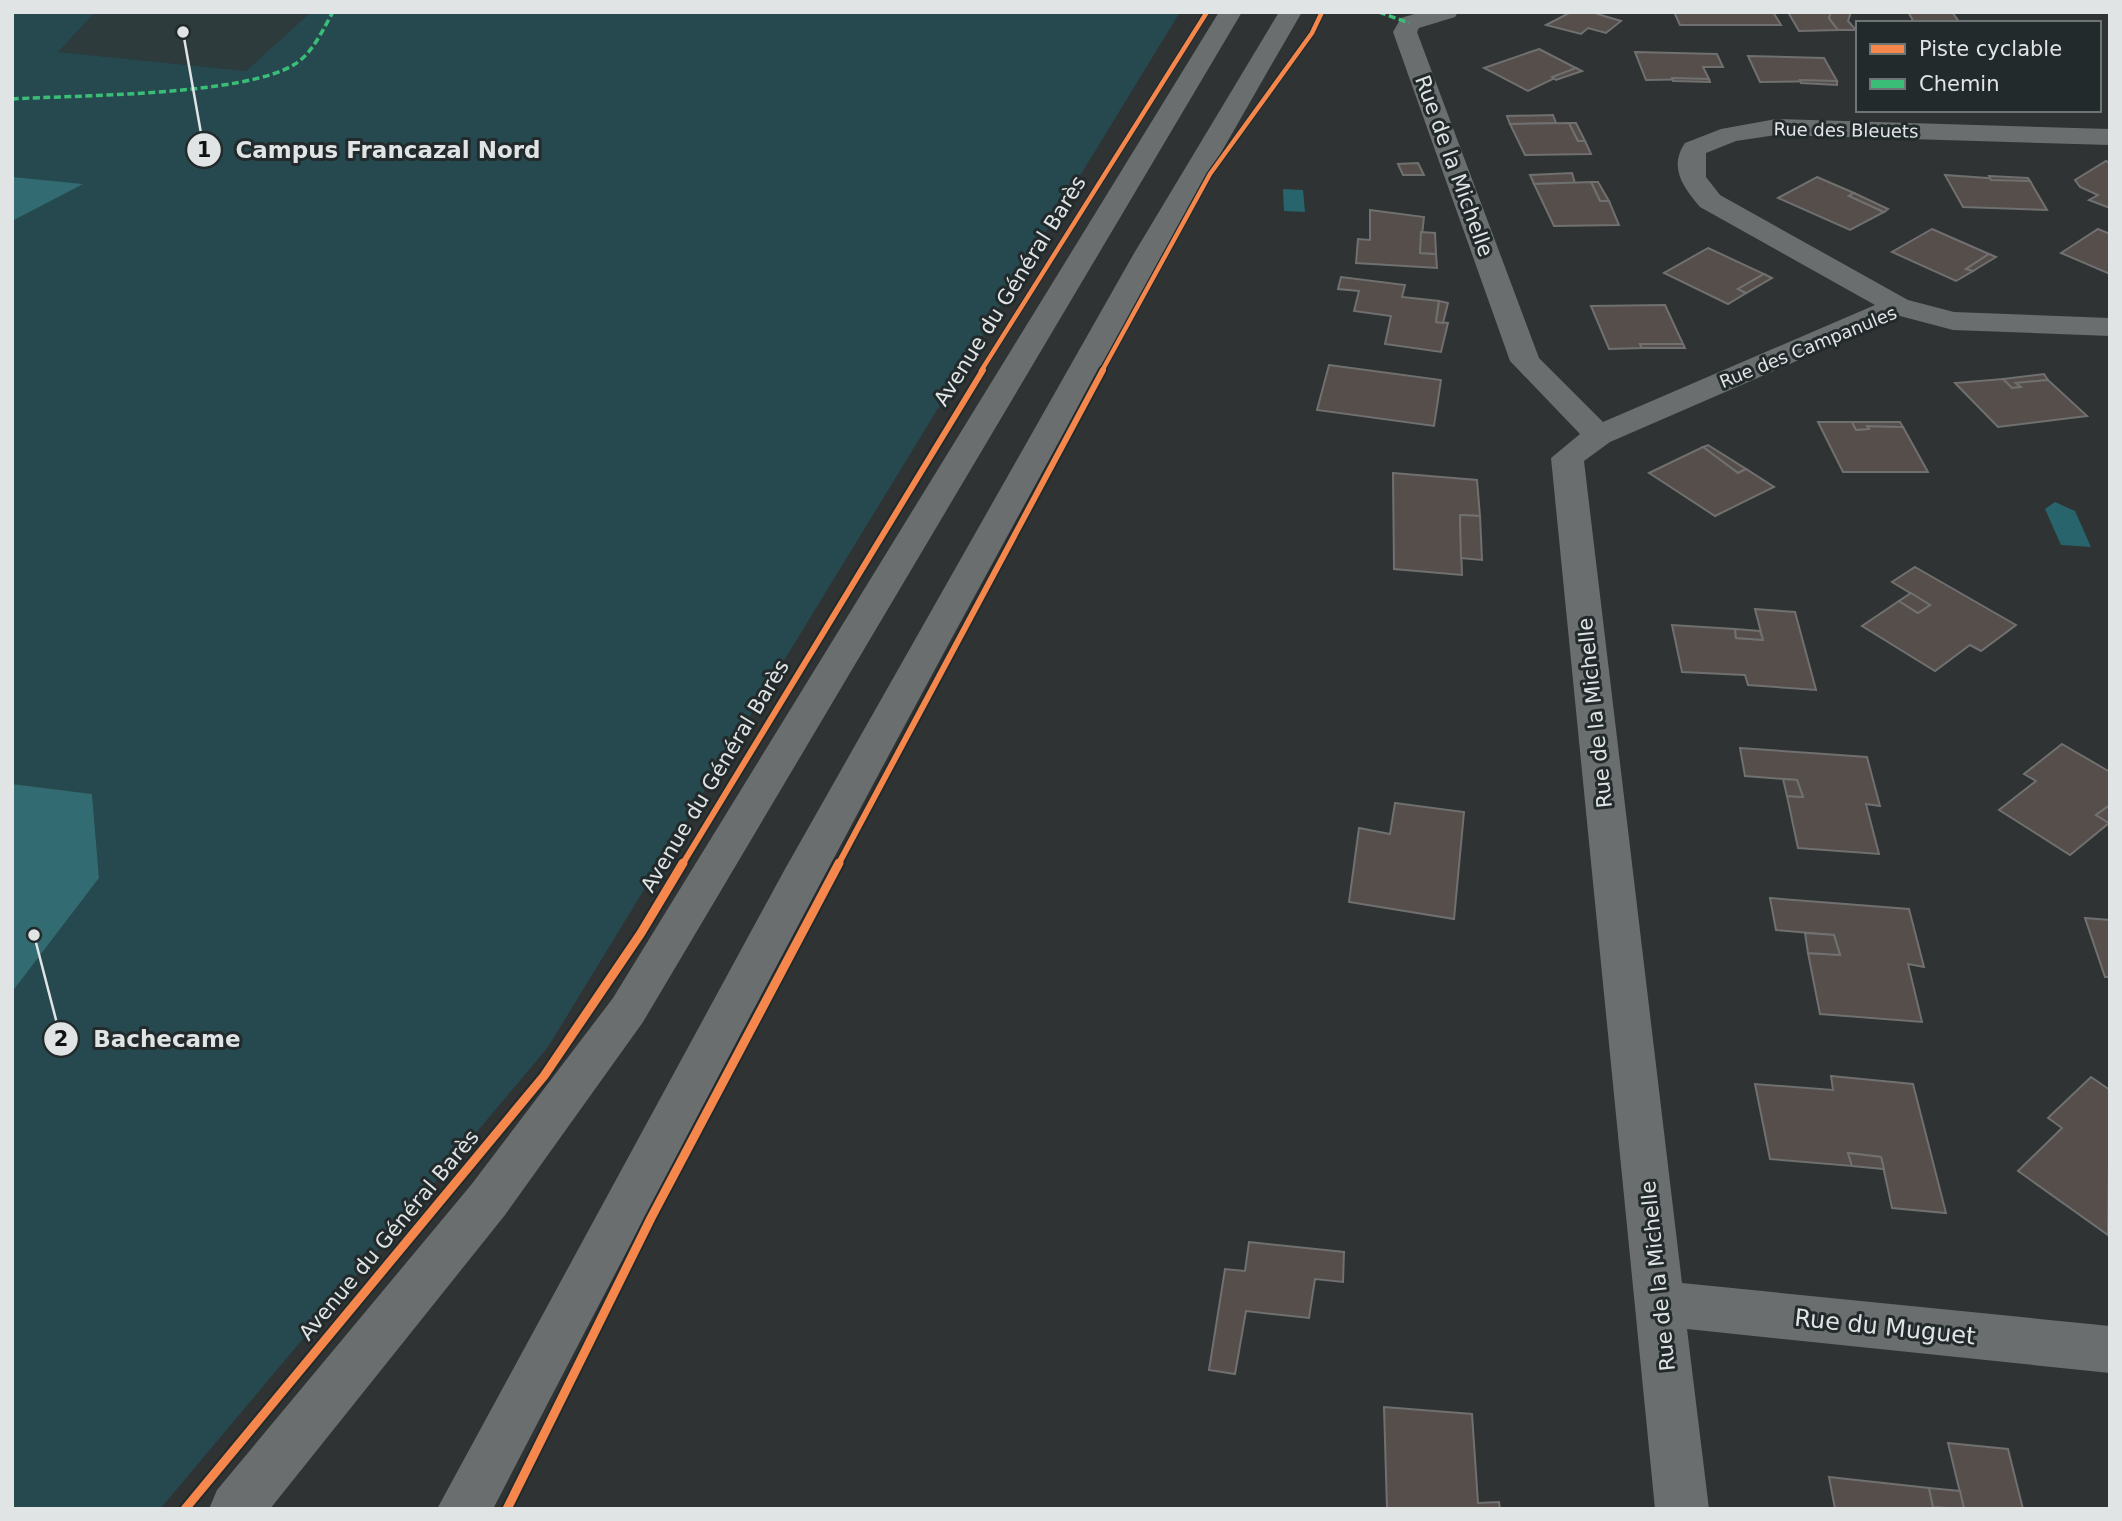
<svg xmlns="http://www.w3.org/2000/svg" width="2122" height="1521" font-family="'DejaVu Sans',sans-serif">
<rect width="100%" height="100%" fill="#2f3333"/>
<!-- built -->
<path fill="#2d3b3d" d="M95,12H311L246,71L57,52Z"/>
<!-- green -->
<path fill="#26494f" d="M12,12H95L58,52L246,71L311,12H1180L548,1047L160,1509H12V992L99,878L92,794L12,784Z"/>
<!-- forest -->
<g fill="#326b72">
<path d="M12,177L83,184L12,221Z"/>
<path d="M12,784L92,794L99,878L12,992Z"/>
</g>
<!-- water -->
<g fill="#27646b">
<path d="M1283,189L1303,190L1305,212L1284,211Z"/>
<path d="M2055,502L2075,511L2091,547L2061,545L2045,509Z"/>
</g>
<!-- building -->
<g fill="#564e4b" stroke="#6f706f" stroke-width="2">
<path d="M1571,12H1591L1621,21L1606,33L1588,28L1581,34L1546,25Z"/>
<path d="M1674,12H1773L1781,25H1680Z"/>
<path d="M1788,12H1831L1829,18L1838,30L1799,31Z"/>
<path d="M1831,12H1851L1848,21L1856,30H1838L1829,18Z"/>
<path d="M1908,12H1952L1960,23L1914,22Z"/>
<path d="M1539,49L1576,68L1528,91L1484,68Z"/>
<path d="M1635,52L1717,54L1723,67H1703L1709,79L1646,80Z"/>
<path d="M1748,56L1824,58L1837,81L1760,82Z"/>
<path d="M1576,68L1582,71L1556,80L1552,77Z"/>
<path d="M1672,78L1709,79L1710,82L1673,81Z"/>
<path d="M1800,80L1837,81V85L1801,83Z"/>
<path d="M1553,115L1556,123L1510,124L1507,116Z"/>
<path d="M1569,123L1578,141H1585L1591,154L1525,155L1510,124Z"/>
<path d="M1569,123H1576L1585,141H1578Z"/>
<path d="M2106,161L2110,163V208L2089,200L2098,195L2080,187L2075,180Z"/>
<path d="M1418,163L1424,175H1403L1398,164Z"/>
<path d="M1572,173L1575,183L1534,184L1530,175Z"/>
<path d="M1945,175L2030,181L2047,210L1963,207Z"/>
<path d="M1989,176L2028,178L2030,181L1991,180Z"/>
<path d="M1817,177L1854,193L1849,196L1884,212L1850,230L1778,198Z"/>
<path d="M1591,182H1598L1609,201H1600Z"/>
<path d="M1591,182L1600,201H1609L1619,225L1554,226L1534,184Z"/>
<path d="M1854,193L1888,209L1884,212L1849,196Z"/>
<path d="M1370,210L1424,217L1420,253L1436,254L1437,268L1356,263L1358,239L1370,240Z"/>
<path d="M1932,229L1989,254L1966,269L1973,271L1956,281L1892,252Z"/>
<path d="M2098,229L2110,234V274L2061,253Z"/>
<path d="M1421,232L1435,233L1436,254L1420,253Z"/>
<path d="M1708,248L1764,274L1738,289L1746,293L1728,304L1664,273Z"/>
<path d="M1989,254L1996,257L1973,271L1966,269Z"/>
<path d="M1764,274L1772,278L1746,293L1738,289Z"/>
<path d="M1341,277L1405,285L1402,297L1439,301L1436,322L1448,323L1441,352L1385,344L1391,316L1354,311L1359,291L1338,289Z"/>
<path d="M1439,301L1448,303L1443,323L1436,322Z"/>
<path d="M1665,305L1683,344H1640L1642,348L1609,349L1591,306Z"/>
<path d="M1640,344H1683L1685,348H1642Z"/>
<path d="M1329,365L1441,380L1434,426L1317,410Z"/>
<path d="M2044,374L2048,380L2016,383L2021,387L2012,388L2003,379Z"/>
<path d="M2003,379L2012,388L2021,387L2016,383L2048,380L2087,416L1998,427L1955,383Z"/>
<path d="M1818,422H1852L1856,430L1869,429L1867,426L1903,427L1928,472H1843Z"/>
<path d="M1852,422H1900L1903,427L1867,426L1869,429L1856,430Z"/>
<path d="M1708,445L1746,469L1738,473L1703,447Z"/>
<path d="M1703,447L1738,473L1746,469L1774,487L1715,516L1649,473Z"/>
<path d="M1393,473L1477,480L1480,516L1460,515L1462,575L1394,569Z"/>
<path d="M1460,515L1480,516L1482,560L1461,558Z"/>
<path d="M1915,567L2016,625L1981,651L1970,645L1935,671L1862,626L1899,601L1918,613L1930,605L1892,582Z"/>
<path d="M1911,593L1930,605L1918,613L1899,601Z"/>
<path d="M1755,609L1795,612L1816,690L1748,685L1745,675L1682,672L1672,625L1735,629L1736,638L1763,640Z"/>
<path d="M1735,629L1760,631L1763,640L1736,638Z"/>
<path d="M2062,744L2110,772V805L2096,815L2109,823L2070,855L1999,810L2036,781L2024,774Z"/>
<path d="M1740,748L1867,757L1880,806L1866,804L1879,854L1798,848L1787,796L1803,797L1797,780L1745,776Z"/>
<path d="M1783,779L1797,780L1803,797L1787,796Z"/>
<path d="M1395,803L1464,812L1454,919L1349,902L1359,828L1390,834Z"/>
<path d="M2110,805V823H2109L2096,815Z"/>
<path d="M1770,898L1909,909L1924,967L1908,964L1922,1022L1820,1014L1808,953L1840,955L1834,935L1776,930Z"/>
<path d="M2085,918L2110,920V977H2105Z"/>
<path d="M1805,933L1834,935L1840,955L1808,953Z"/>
<path d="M1831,1076L1913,1084L1946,1213L1892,1208L1881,1157L1848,1153L1852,1166L1770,1159L1755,1084L1833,1090Z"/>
<path d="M2091,1077L2110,1090L2108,1235L2018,1171L2062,1128L2048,1118Z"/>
<path d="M1848,1153L1881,1157L1884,1169L1852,1166Z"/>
<path d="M1249,1242L1344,1252L1343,1282L1315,1279L1309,1318L1246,1311L1235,1374L1209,1370L1225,1269L1245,1271Z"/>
<path d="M1384,1407L1472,1414L1478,1503L1499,1502L1500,1509H1387Z"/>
<path d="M1948,1443L2008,1449L2023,1509H1964Z"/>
<path d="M1829,1477L1929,1488L1933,1507L1951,1509H1835Z"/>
<path d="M1929,1488L1960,1491L1964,1509L1933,1507Z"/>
</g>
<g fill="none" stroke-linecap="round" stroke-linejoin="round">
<!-- minor -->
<path fill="#6a6e6e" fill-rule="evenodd" d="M1421,12H1458L1455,17L1419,28L1417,32L1539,358L1603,422L1875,305L1700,207C1684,188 1668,168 1685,143L1721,129L1776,119L2110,129V145L1776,135L1736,141L1706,153V177L1720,195L1908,300L1954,312L2110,318V336L1953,330L1900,316L1610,442L1584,461L1682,1283L2110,1326V1373L1687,1329L1709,1509H1655L1551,458L1580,434L1510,361L1393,32L1401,18Z"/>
<!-- secondary -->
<g fill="#6a6e6e" fill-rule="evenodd">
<path d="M1219,12H1242L643,1022L505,1215L270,1509H209L217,1490L471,1185L613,998Z"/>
<path d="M1279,12H1302C1017,503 754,1005 493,1509H437L785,869L1133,255Z"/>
</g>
<!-- quiet -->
<g stroke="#3abd76" stroke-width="3.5" stroke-dasharray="7 3.5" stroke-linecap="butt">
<path d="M1379,12L1409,23"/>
<path d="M12,99C77,95 245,96 295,64C313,53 323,29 333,12"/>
</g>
<defs>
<g id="cycleway-far2">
<path d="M981,371L1207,12"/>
<path d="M1102,371L1210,174L1312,33L1322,12"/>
</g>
<g id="cycleway-far1">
<path d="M682,865L983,370"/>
<path d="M838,865L1103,370"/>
</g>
<g id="cycleway">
<path d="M185,1509L544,1076L641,933L683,863"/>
<path d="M507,1509L651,1218L839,863"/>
</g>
</defs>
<!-- cycleway-far2 casing -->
<use href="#cycleway-far2" stroke="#232a2b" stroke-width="7"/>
<!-- cycleway-far1 casing -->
<use href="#cycleway-far1" stroke="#232a2b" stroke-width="10"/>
<!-- cycleway casing -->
<use href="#cycleway" stroke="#232a2b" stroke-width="13"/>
<!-- cycleway-far2 -->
<use href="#cycleway-far2" stroke="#f5874c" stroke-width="4.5"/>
<!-- cycleway-far1 -->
<use href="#cycleway-far1" stroke="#f5874c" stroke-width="6"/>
<!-- cycleway -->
<use href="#cycleway" stroke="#f5874c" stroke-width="9"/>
</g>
<g text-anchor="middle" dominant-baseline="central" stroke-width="6" stroke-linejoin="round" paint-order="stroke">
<!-- far-street labels -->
<g font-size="18" fill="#e0e4e5" stroke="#232a2b">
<text transform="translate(1846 130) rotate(1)">Rue des Bleuets</text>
<text transform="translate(1808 347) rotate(-22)">Rue des Campanules</text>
</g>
<!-- street labels -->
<g font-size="21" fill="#e0e4e5" stroke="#232a2b">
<text transform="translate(1454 166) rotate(70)">Rue de la Michelle</text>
<text transform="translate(1010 291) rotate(-58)">Avenue du Général Barès</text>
<text transform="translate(1595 713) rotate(-96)">Rue de la Michelle</text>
<text transform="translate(715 776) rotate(-59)">Avenue du Général Barès</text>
<text transform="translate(389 1235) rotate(-50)">Avenue du Général Barès</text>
<text transform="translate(1658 1276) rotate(-96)">Rue de la Michelle</text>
</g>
<!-- near-street labels -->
<g font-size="24" fill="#e0e4e5" stroke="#232a2b">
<text transform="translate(1885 1327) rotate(6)">Rue du Muguet</text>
</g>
</g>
<!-- callouts -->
<path fill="none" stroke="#e0e4e5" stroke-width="2.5" d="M183 32L204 150M34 935L61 1039"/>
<g fill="#e0e4e5" stroke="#232a2b" stroke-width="2.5">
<circle cx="183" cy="32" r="7"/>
<circle cx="34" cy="935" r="7"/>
<circle cx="204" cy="150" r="18"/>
<circle cx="61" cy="1039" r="18"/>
</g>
<g font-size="21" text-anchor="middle" font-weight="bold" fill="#111">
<text x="204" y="157">1</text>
<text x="61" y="1046">2</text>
</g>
<g font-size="23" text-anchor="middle" font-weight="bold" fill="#e0e4e5" stroke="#232a2b" stroke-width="6" stroke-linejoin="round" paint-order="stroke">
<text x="388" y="158">Campus Francazal Nord</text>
<text x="167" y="1047">Bachecame</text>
</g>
<!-- border -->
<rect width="2122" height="1521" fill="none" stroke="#e0e4e5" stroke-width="28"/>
<!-- legend -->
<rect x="1856" y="21" width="245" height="91" fill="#232a2b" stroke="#6f7475" stroke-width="2"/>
<rect x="1870" y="44" width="35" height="10" fill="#f5874c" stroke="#6f7475" stroke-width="2"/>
<text x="1919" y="56" font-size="21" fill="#e0e4e5">Piste cyclable</text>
<rect x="1870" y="79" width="35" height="10" fill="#3abd76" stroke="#6f7475" stroke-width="2"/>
<text x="1919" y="91" font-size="21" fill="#e0e4e5">Chemin</text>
</svg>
